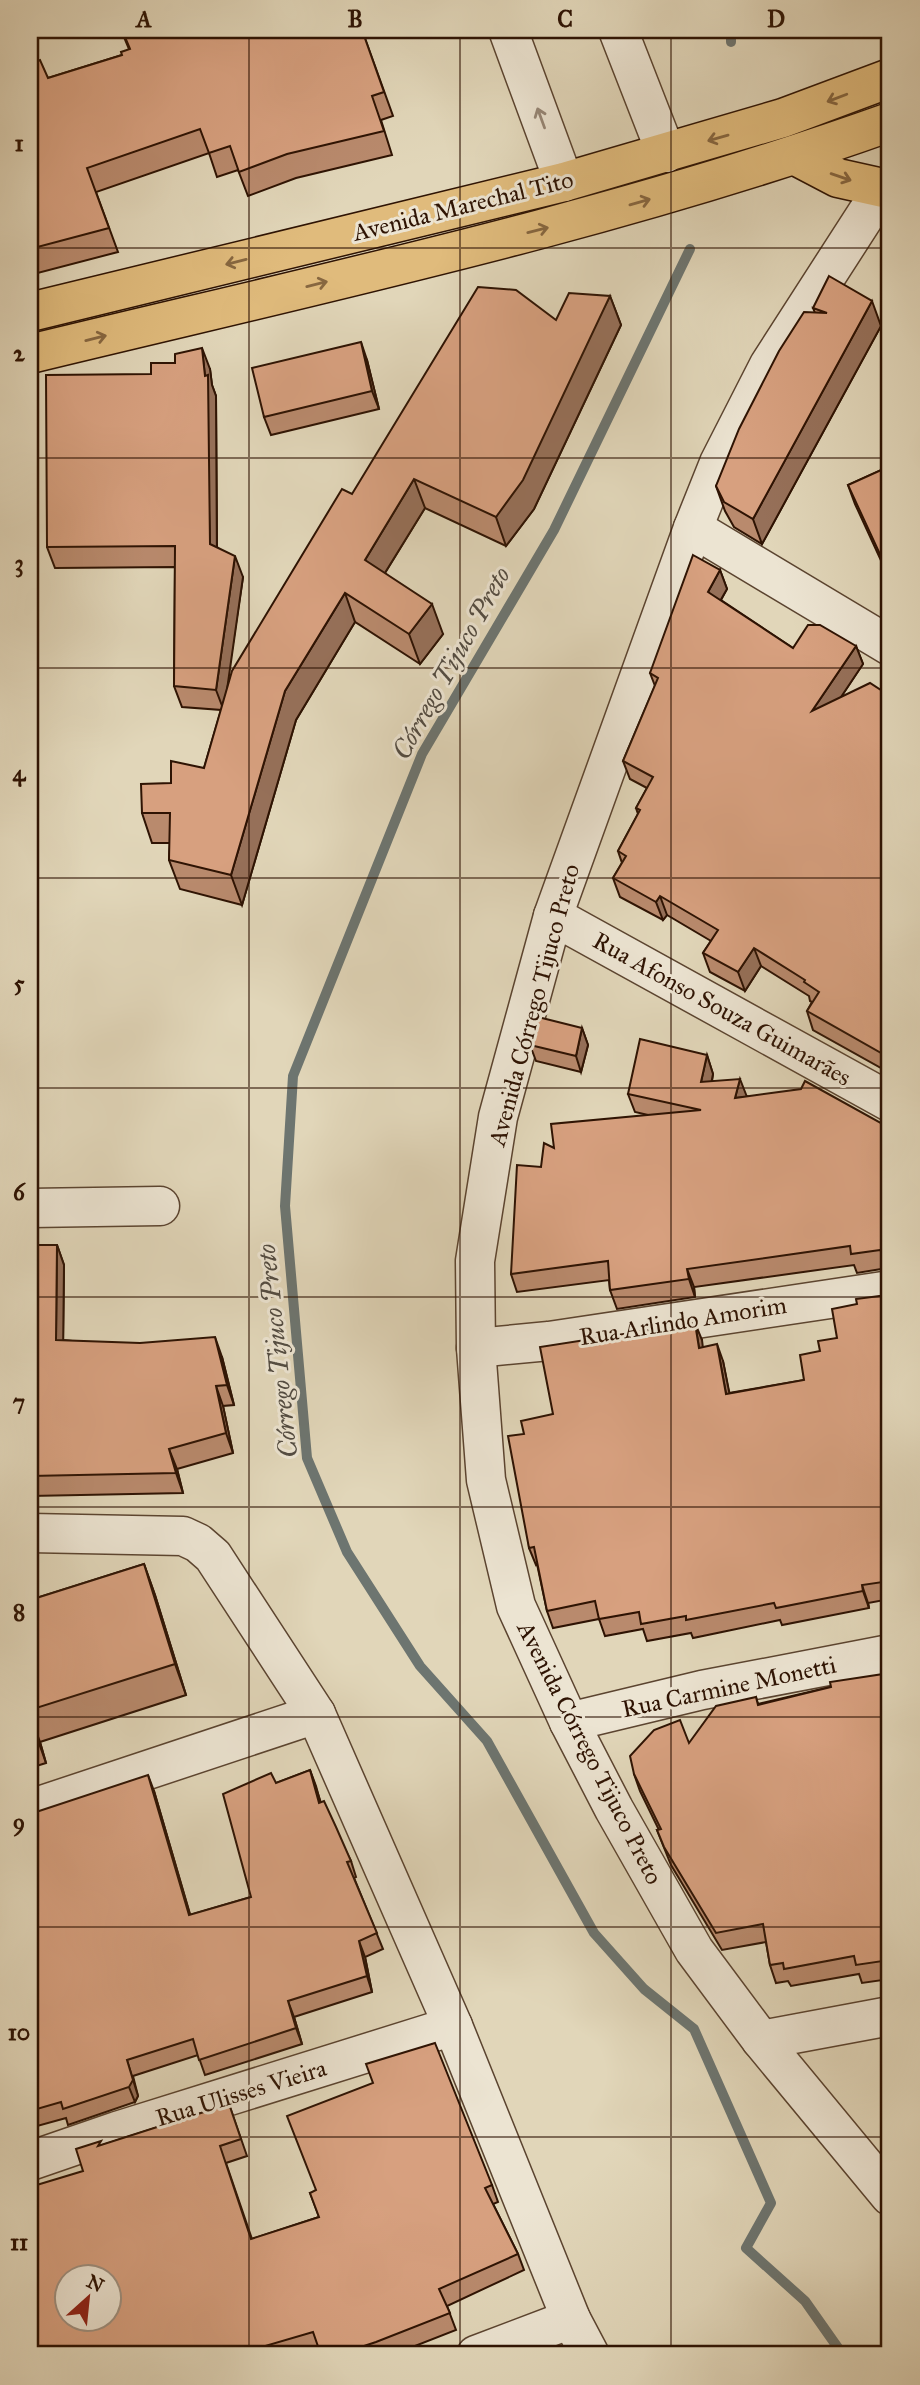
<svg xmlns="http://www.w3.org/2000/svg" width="920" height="2385" font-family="'IM FELL Great Primer',serif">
<rect width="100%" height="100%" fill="#e1d6b9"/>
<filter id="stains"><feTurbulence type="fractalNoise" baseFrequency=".00286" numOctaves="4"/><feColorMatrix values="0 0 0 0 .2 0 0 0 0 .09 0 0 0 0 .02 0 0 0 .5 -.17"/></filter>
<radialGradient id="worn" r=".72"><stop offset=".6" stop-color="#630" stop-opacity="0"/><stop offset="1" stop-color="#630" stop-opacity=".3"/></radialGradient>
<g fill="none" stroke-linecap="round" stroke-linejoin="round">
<!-- stream -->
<g stroke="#6d7570" stroke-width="10">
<path d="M731,30V42"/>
<path d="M690,249L554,530L422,754L293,1076L285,1206L307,1458L347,1552L420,1666L487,1741L594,1933L644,1989L694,2029L771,2203L746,2248L805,2301L843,2355"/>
</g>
<defs>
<g id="minor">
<path d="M508,30L564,182"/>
<path d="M618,30L666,153"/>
<path d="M883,188L769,365L719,463L693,528L553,916L498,1117L475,1261L476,1348L486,1480L516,1606L569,1722L614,1809L694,1950L761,2040L890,2196"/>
<path d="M693,528L890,646"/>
<path d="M553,916L890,1102"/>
<path d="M30,1208L160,1206"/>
<path d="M476,1348L549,1341L890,1290"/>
<path d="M30,1533L183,1536L198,1543L213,1556L316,1714L453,2026L571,2319L590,2355"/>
<path d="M569,1722L702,1690L890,1654"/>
<path d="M30,1809L316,1714"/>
<path d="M761,2040L890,2016"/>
<path d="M30,2161L117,2131L453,2026"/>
<path d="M476,2355L571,2319"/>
</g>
<g id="major">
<path d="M796,156L838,178L883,188H890"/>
<path d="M30,312L564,182L783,118L890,78"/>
<path d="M30,354C318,284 610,222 890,122"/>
</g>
</defs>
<!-- minor casing -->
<use href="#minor" stroke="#5b4430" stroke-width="41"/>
<!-- major casing -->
<use href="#major" stroke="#2e1303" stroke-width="41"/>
<!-- minor -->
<use href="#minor" stroke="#ece4d2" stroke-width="38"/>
<!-- major -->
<use href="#major" stroke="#e0bb7c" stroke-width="38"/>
</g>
<!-- wall -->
<g fill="#b98a6d" stroke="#2e1303" stroke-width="2">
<path d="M121,30H362L393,116L381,120L392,155L296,178L248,196L238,170L217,177L209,153L96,192L118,252L30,275V45L35,62L48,78L122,55L129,49Z"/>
<path d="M610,296L621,325L534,509L506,546L425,508L385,573L443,634L420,664L355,622L296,720L242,905L180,889L169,860L170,843H152L142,813L171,783L204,768L221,710L182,707L174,686L175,567L55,568L47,547L151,374L210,369L212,385L216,396L217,547L243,577L226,690L352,494L556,320Z"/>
<path d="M813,308L881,326L762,544L734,527L725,511L716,486L815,313Z"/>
<path d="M367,360L379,409L271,435L264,417Z"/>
<path d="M890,466V580L855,504L848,485Z"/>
<path d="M720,570L727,589L721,600L793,648L856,646L863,664L841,697L890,696V1073L813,1030L807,1011L812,1002L810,1001L809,996L761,966L745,991L710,972L703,953L711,941L667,915L663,920L620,897L613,878L622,863L618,851L638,814L636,808L647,788L630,779L623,761L655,686L650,673Z"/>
<path d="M582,1028L588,1045L581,1072L536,1061L530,1045Z"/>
<path d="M707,1055L713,1074L712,1081L746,1096L890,1128V1269L887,1268L857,1273L854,1265L694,1287L695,1297L617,1309L610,1290L609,1280L517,1292L511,1274L541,1167L554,1148L648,1115L635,1112L628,1094Z"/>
<path d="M30,1245H57L64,1265L63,1340L222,1357L234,1405L223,1406L233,1453L177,1469L183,1493L30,1496Z"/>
<path d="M890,1293V1599L868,1603L869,1608L782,1625L780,1620L693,1638L691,1633L647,1641L643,1629L605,1636L599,1619L553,1628L547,1611L537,1564L536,1565L529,1548L524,1434L553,1414L702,1340V1347L723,1361L729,1393L804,1380L820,1351L837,1338L857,1304Z"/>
<path d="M144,1564L155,1595L186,1695L40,1742L46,1763L30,1768V1600Z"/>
<path d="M890,1673V1979L862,1983L859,1974L791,1986L788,1981L776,1983L770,1965L766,1942L722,1950L671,1865L657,1830H659L640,1791L634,1774L689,1743L756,1697L758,1704Z"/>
<path d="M310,1770L321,1803L351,1861L356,1877L354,1878L383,1949L365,1957L372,1992L294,2017L302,2044L205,2075L198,2055L133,2076L138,2096L135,2102L68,2125L66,2118L30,2128V1814L154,1791L190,1915L251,1897L276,1783Z"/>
<path d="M229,2104L247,2156L226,2163L252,2239L319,2217L310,2193L492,2185L498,2202L493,2204L518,2254L524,2270L447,2306L456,2330L392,2355H321L319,2349L297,2355H30L83,2171L102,2145Z"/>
</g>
<!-- shaded-wall -->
<g fill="#967059" stroke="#2e1303" stroke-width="2">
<path d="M610,296L621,325L534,509L506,546L496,517Z"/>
<path d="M872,301L881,326L762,544L753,519Z"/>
<path d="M361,342L367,360L379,409L372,391Z"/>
<path d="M202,348L210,369L212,385L216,396L217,565L210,544L205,376Z"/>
<path d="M414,479L425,508L375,589L365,560Z"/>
<path d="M235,556L243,577L224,711L216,690Z"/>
<path d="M720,570L727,589L715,610L708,592Z"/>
<path d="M345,593L355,622L296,720L242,905L231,875L285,691Z"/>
<path d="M432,604L443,634L420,664L409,634Z"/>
<path d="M856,646L863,664L819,730L812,711Z"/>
<path d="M660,896L667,915L663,920L656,902Z"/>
<path d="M754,948L761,966L745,991L738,972Z"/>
<path d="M582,1028L588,1045L581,1072L576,1056Z"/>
<path d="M707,1055L713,1074L708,1100L701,1082Z"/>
<path d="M740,1079L747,1097L735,1098Z"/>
<path d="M57,1245L64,1265L63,1360L56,1340Z"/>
<path d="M687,1269L694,1287L695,1297L689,1279Z"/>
<path d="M695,1323L702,1340L705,1365L699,1348Z"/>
<path d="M215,1337L222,1357L234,1405L227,1385Z"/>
<path d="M717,1344L723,1361L733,1411L726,1394Z"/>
<path d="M216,1386L223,1406L233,1453L226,1433Z"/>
<path d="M169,1449L177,1469L183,1493L176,1473Z"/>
<path d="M144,1564L155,1595L186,1695L175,1664Z"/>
<path d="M862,1585L868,1603L869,1608L863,1591Z"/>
<path d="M30,1714L40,1742L46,1763L35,1732Z"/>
<path d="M310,1770L316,1786L325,1819L319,1803Z"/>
<path d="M148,1775L154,1791L195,1931L189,1915Z"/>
<path d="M359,1941L365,1957L372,1992L367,1976Z"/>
<path d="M288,2001L294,2017L302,2044L296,2028Z"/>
<path d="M127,2060L138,2096L135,2102L129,2087Z"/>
</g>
<!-- building -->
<g fill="#d7a07f" stroke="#2e1303" stroke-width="2" fill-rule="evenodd">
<path d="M122,30H362L384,92L372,96L384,131L287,154L239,172L230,146L209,153L200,129L87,168L109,228L30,249V46L35,62L40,60L48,78L122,55L121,52L130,49Z"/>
<path d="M829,276L872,301L753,519L724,502L716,486L739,429L779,351L804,312L827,313L813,308Z"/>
<path d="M478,287L516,290L556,320L569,293L610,296L523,480L496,517L414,479L365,560L432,604L409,634L345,593L285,691L231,875L169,860L170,813H142L141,784L171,783V761L204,768L232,671L342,489L352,494Z"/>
<path d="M361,342L372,391L264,417L252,368Z"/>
<path d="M202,348L205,376L208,375L210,544L235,556L216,690L174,686L175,546L47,547L46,375L151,374V363H175V354Z"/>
<path d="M890,466V576L848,485Z"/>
<path d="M693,555L720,570L708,592L793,648L808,625H820L856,646L812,711L870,683L890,696V1058L807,1011L819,992L804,982L805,980L754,948L738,972L703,953L718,930L660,896L656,902L613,878L626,856L618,851L640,810L636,808L653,777L623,761L658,678L650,673Z"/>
<path d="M538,1017L582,1028L576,1056L530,1045Z"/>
<path d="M640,1039L707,1055L701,1082L740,1079L735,1098L801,1089L805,1081L890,1128V1251L880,1250L851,1254L850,1246L687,1269L689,1279L610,1290L608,1261L511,1274L517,1165L541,1167L544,1143L554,1148L551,1124L701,1110L628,1094Z"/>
<path d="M30,1245H57L56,1340L140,1343L215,1337L227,1385L216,1386L226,1433L169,1449L176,1473L30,1476Z"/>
<path d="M890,1293V1581L862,1585L863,1591L776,1608L774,1603L686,1620V1616L641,1624L639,1612L599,1619L595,1601L547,1611L534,1547L529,1548L508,1436L524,1434L521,1421L553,1414L540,1347L695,1323L699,1348L717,1344L726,1394L804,1380L800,1355L820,1351L818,1341L837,1338L832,1309L857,1304L856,1299L887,1295Z"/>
<path d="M144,1564L175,1664L30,1710V1600Z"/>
<path d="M890,1673V1960L856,1965L854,1956L784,1969L783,1963L770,1965L763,1924L716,1933L664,1847L657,1830L661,1829L634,1774L630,1756L654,1730L680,1720L689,1743L716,1706L756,1697L758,1705L831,1687L830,1682Z"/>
<path d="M30,1714L35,1732L30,1733Z"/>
<path d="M310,1770L319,1803L324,1801L336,1827L351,1861L347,1862L377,1933L359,1941L367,1976L288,2001L296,2028L199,2060L193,2039L127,2060L133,2080L129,2087L63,2109L61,2102L30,2111V1814L148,1775L189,1915L251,1897L223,1794L271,1773L276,1783Z"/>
<path d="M435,2043L492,2185L485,2188L518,2254L439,2289L450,2313L376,2342L337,2355H321L313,2332L238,2354V2355H30V2187L83,2171L76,2149L101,2141L98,2146L229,2104L241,2139L220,2146L251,2239L319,2217L310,2193L316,2190L287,2116L373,2083L366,2064ZM66,2277H108V2319H66Z"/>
</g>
<!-- one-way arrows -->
<defs><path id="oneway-shaft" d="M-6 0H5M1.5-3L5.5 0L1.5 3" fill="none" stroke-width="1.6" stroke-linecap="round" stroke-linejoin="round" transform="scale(1.75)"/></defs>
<g stroke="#876740">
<use href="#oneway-shaft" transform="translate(837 98) rotate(159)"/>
<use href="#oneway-shaft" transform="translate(718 138) rotate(164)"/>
<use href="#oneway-shaft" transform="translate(841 177) rotate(19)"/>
<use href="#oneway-shaft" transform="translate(640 202) rotate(-16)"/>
<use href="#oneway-shaft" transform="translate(538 230) rotate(-14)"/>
<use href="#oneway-shaft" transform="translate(236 262) rotate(166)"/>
<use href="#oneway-shaft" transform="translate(317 284) rotate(-14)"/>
<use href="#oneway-shaft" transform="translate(96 338) rotate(-14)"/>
</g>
<use stroke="#968675" href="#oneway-shaft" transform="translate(541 118) rotate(-110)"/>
<!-- grid -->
<path fill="none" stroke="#2e1303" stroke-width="2" stroke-opacity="0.55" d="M249,30V2355M460,30V2355M671,30V2355M30,248H890M30,458H890M30,668H890M30,878H890M30,1088H890M30,1297H890M30,1507H890M30,1717H890M30,1927H890M30,2137H890"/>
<g text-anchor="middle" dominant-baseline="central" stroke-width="6" stroke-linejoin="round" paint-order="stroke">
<!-- street labels -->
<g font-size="24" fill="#2e1303" stroke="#ece4d2">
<text transform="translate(463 206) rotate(-14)">Avenida Marechal Tito</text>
<text transform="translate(534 1005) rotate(-75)">Avenida Córrego Tijuco Preto</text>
<text transform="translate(722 1009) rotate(29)">Rua Afonso Souza Guimarães</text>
<text transform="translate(683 1321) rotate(-9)">Rua Arlindo Amorim</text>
<text transform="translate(729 1687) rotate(-12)">Rua Carmine Monetti</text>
<text transform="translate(590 1753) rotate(63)">Avenida Córrego Tijuco Preto</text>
<text transform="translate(241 2093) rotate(-17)">Rua Ulisses Vieira</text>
</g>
<!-- water labels -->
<g font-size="26" font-style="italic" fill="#534c42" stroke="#ece4d2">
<text transform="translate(451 663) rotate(-61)">Córrego Tijuco Preto</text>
<text transform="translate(277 1351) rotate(-96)">Córrego Tijuco Preto</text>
</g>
</g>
<!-- margin -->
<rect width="920" height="2385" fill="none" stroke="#e1d6b9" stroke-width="77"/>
<!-- north arrow -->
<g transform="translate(88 2298) rotate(27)"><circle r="33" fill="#ece4d2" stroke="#a0907f" stroke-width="2"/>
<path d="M0-5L12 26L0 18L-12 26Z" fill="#8f2418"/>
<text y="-10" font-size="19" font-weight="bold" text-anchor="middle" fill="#2e1303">N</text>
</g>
<rect x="38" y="38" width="843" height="2308" fill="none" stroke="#2e1303" stroke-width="2.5"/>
<g font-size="23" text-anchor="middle" font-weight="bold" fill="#2e1303">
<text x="144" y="27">A</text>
<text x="355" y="27">B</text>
<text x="565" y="27">C</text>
<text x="776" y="27">D</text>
<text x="19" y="151">1</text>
<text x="19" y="361">2</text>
<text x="19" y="571">3</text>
<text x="19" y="781">4</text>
<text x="19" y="991">5</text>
<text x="19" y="1200">6</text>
<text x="19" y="1410">7</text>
<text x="19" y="1620">8</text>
<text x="19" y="1830">9</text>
<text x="19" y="2040">10</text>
<text x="19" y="2250">11</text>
</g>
<rect width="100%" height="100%" filter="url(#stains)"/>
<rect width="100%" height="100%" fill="url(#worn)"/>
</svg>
